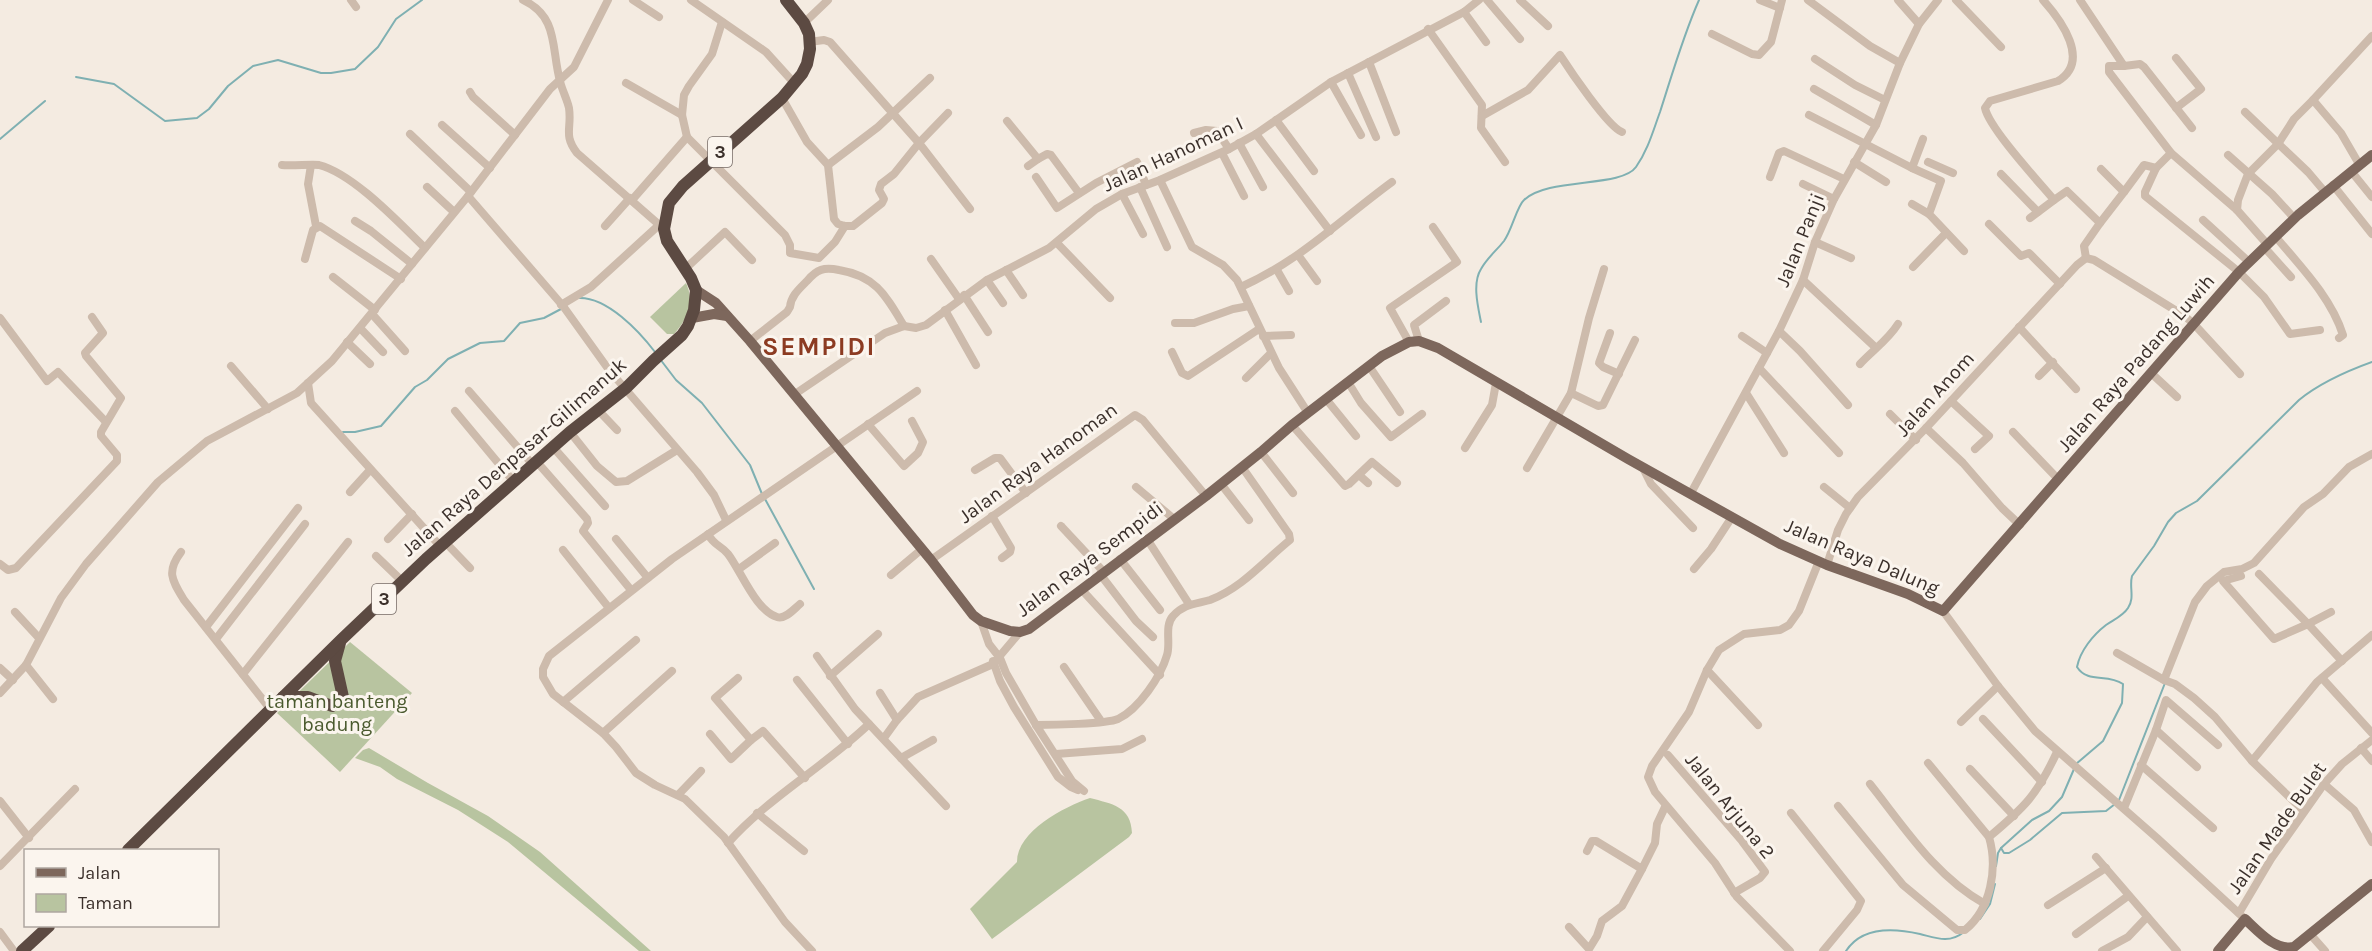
<svg xmlns="http://www.w3.org/2000/svg" width="2372" height="951" font-family="Karla,sans-serif">
<rect width="100%" height="100%" fill="#f4ebe1"/>
<!-- green -->
<g fill="#b8c4a0">
<path d="M686,283C695,303 688,318 674,334H667L650,317Z"/>
<path d="M350,642L412,693L340,772L277,713Z"/>
<path d="M369,748L428,783L488,816L540,852L651,951H639L508,842L458,810L397,779L380,767L355,758L363,750Z"/>
<path d="M1090,798C1112,804 1131,806 1132,833L1129,837L992,939L970,909L1017,862C1017,831 1064,807 1090,798Z"/>
</g>
<g fill="none" stroke-linecap="round" stroke-linejoin="round">
<!-- stream -->
<g stroke="#7fb0b2" stroke-width="2">
<path d="M76,77L114,84L165,121L197,118L209,109L228,86L253,66L278,60L321,73H331L355,69L378,47L396,19L422,0"/>
<path d="M0,139L45,101"/>
<path d="M579,298C607,297 639,331 655,352"/>
<path d="M1481,322C1478,307 1472,283 1481,269C1487,258 1497,250 1504,241C1512,230 1517,206 1524,200C1548,177 1621,188 1636,167C1648,150 1653,131 1660,112C1672,75 1683,36 1699,0"/>
<path d="M660,359L676,380L702,403L750,465L762,494"/>
<path d="M343,432H355L381,426L415,387L427,380L448,359L480,343L504,341L520,323L544,318L561,309"/>
<path d="M765,499L814,589"/>
<path d="M2076,764L2103,741L2122,703L2123,684C2107,673 2088,684 2077,667C2080,651 2093,635 2106,625C2113,620 2123,616 2128,608C2135,598 2129,587 2132,576L2154,546L2168,522L2176,513L2197,501L2299,400C2320,383 2347,371 2372,362"/>
<path d="M2119,800L2165,683"/>
<path d="M2001,848L2004,853H2009L2030,840L2062,813L2106,811L2115,804"/>
<path d="M1996,866L1998,853L2001,848L2032,820L2049,811L2062,797L2074,769"/>
<path d="M1980,919L1990,904L1995,884"/>
<path d="M1846,951C1862,926 1894,928 1920,934C1936,938 1949,944 1964,932"/>
</g>
<!-- minor -->
<g stroke="#cdbbac" stroke-width="8">
<path d="M351,0L356,7"/>
<path d="M523,0C559,17 551,48 560,81C562,90 567,99 569,108C572,128 563,135 577,153L664,229"/>
<path d="M633,0L659,17"/>
<path d="M691,0L766,52L795,84"/>
<path d="M1487,0L1520,39"/>
<path d="M1520,0L1548,26"/>
<path d="M1760,0L1780,8"/>
<path d="M1808,0L1870,46L1900,63"/>
<path d="M1898,0L1919,24"/>
<path d="M1956,0L2001,47"/>
<path d="M2080,0L2124,66H2109V72L2171,153L2237,210L2267,244"/>
<path d="M1464,12L1486,42"/>
<path d="M804,23L828,0"/>
<path d="M1428,29L1482,105L1481,128L1505,162"/>
<path d="M1712,34L1752,54L1759,55L1771,42L1782,0"/>
<path d="M809,42L824,40L830,42L919,143L894,174L881,184L879,190L884,199L882,203L853,226H845"/>
<path d="M2176,58L2201,89L2176,108"/>
<path d="M1815,59L1855,85L1885,100"/>
<path d="M1369,62L1396,132"/>
<path d="M2124,66L2140,64L2144,67L2192,128"/>
<path d="M1348,73L1376,137"/>
<path d="M1331,82L1361,135"/>
<path d="M626,83L682,115"/>
<path d="M1814,89L1876,125"/>
<path d="M470,92L473,97L515,135"/>
<path d="M782,98L807,142L828,165L834,219L838,224L845,226"/>
<path d="M2313,100L2372,36"/>
<path d="M2245,112L2308,172L2325,192"/>
<path d="M948,113L919,143L970,209"/>
<path d="M1809,115L1912,168L1941,181L1929,214L1964,251"/>
<path d="M1482,116L1528,90L1560,55C1569,69 1608,127 1622,132"/>
<path d="M1276,120L1314,171"/>
<path d="M1007,121L1038,159L1047,154L1051,155L1079,193"/>
<path d="M442,125L490,168"/>
<path d="M1194,133L1206,130L1217,131L1229,149"/>
<path d="M410,134L471,192"/>
<path d="M1256,134L1330,231"/>
<path d="M687,137L785,235L790,245V253L819,258L835,242L845,226"/>
<path d="M687,137L682,115L684,95L689,86L712,54L722,22"/>
<path d="M1239,143L1263,187"/>
<path d="M1222,153L1244,196"/>
<path d="M2171,153L2156,168L2145,192V196L2239,272L2264,297L2290,334L2320,330"/>
<path d="M2228,155L2272,194L2294,218"/>
<path d="M1854,162L1886,182"/>
<path d="M1928,162L1953,173"/>
<path d="M282,165C291,166 313,164 319,165C354,174 400,224 425,248"/>
<path d="M311,165L308,184L316,226"/>
<path d="M828,165L878,127L930,78"/>
<path d="M1028,166L1038,159"/>
<path d="M1912,168L1923,139"/>
<path d="M2101,169L2124,192L2144,165L2156,168"/>
<path d="M2351,171L2372,197"/>
<path d="M2001,174L2038,212"/>
<path d="M1036,177L1057,208L1096,183L1137,162L1146,185"/>
<path d="M1770,177L1779,153L1784,151L1844,179"/>
<path d="M1160,180L1192,247L1223,265L1237,280L1279,368L1308,413"/>
<path d="M1803,184L1834,199"/>
<path d="M2333,185L2372,234"/>
<path d="M427,187L454,212"/>
<path d="M1140,187L1167,247"/>
<path d="M1122,194L1143,234"/>
<path d="M468,196L563,306L609,370L697,472L714,495L726,520"/>
<path d="M632,200L687,137"/>
<path d="M2054,200L2067,191L2100,223L2084,246L2086,258"/>
<path d="M1912,204L1929,214"/>
<path d="M2237,210L2238,200L2248,174L2278,144L2294,119L2313,100L2341,133L2359,164"/>
<path d="M2030,218L2054,200C2039,182 1989,128 1985,108L1990,101L2058,81C2091,61 2061,20 2043,0"/>
<path d="M2203,220L2249,262"/>
<path d="M355,221L371,231L412,264"/>
<path d="M2100,223L2124,192"/>
<path d="M1989,224L2021,256L2029,253L2060,284"/>
<path d="M605,226L630,198"/>
<path d="M2275,236C2300,266 2331,297 2343,335L2339,338"/>
<path d="M1815,242L1851,258"/>
<path d="M1057,243L1110,298"/>
<path d="M2264,247L2291,277"/>
<path d="M1298,255L1317,281"/>
<path d="M2086,258L2094,260L2183,315L2193,323L2240,374"/>
<path d="M305,259L313,230L320,226L401,279"/>
<path d="M931,259L959,299"/>
<path d="M1913,267L1946,233"/>
<path d="M685,269L725,232L752,260"/>
<path d="M1006,270L1023,295"/>
<path d="M1277,270L1289,291"/>
<path d="M333,277L375,310"/>
<path d="M987,280L1003,303"/>
<path d="M1803,280L1875,347"/>
<path d="M1241,287C1301,260 1340,220 1392,182"/>
<path d="M964,295L988,332"/>
<path d="M561,305L591,287L659,225"/>
<path d="M945,310L976,365"/>
<path d="M372,314L405,351"/>
<path d="M0,318L47,381L58,372L106,422"/>
<path d="M1175,323H1194L1233,309L1249,306"/>
<path d="M2019,327L2076,389"/>
<path d="M360,328L383,352"/>
<path d="M1779,331L1800,351L1848,405"/>
<path d="M1610,333L1599,363L1603,367L1619,374"/>
<path d="M1263,336L1291,335"/>
<path d="M1742,336L1767,353"/>
<path d="M750,341L787,312L790,307C791,296 799,289 807,281C817,269 824,267 839,270C876,276 886,296 904,326"/>
<path d="M1419,341L1414,325L1446,301"/>
<path d="M347,342L370,364"/>
<path d="M1409,342L1390,308L1457,262L1433,227"/>
<path d="M1172,352L1182,373L1188,376L1259,329"/>
<path d="M1860,364C1873,350 1888,340 1898,324"/>
<path d="M231,366L268,409"/>
<path d="M1369,366L1400,412"/>
<path d="M1759,368L1839,453"/>
<path d="M2151,373L2177,397"/>
<path d="M2039,376L2053,362"/>
<path d="M1246,378L1271,353"/>
<path d="M1348,382L1361,403L1391,437L1422,414"/>
<path d="M308,383L311,403L441,547"/>
<path d="M469,391L533,465"/>
<path d="M1571,393L1589,318L1604,269"/>
<path d="M1746,393L1784,453"/>
<path d="M795,394L885,333L904,326L916,328L926,325L987,280L1049,248L1096,209L1122,194L1160,180L1229,149L1256,134L1331,82L1464,12L1479,0"/>
<path d="M1326,399L1356,436"/>
<path d="M1951,401L1989,436L1975,449"/>
<path d="M598,410L617,430"/>
<path d="M455,411L514,482"/>
<path d="M1890,414L1916,440"/>
<path d="M868,424L904,466L918,453L923,442L912,421"/>
<path d="M1292,425L1345,486L1349,484L1372,462L1397,483"/>
<path d="M1926,428L1963,463L2002,508L2020,525"/>
<path d="M570,432L597,466L616,482L627,481L677,450"/>
<path d="M2013,432L2058,479"/>
<path d="M553,447L605,506"/>
<path d="M1465,448L1492,405L1496,383"/>
<path d="M1261,452L1293,493"/>
<path d="M537,462L587,519L588,523L583,531L631,590"/>
<path d="M1527,468L1571,393L1598,406L1603,405L1635,340"/>
<path d="M1643,468L1651,484L1693,528"/>
<path d="M975,470L995,458H1000L1026,493"/>
<path d="M1359,475L1368,483"/>
<path d="M1221,484L1249,520"/>
<path d="M1136,487L1174,519"/>
<path d="M1824,487L1850,508"/>
<path d="M350,492L370,470"/>
<path d="M1691,493L1779,331L1803,280L1815,242L1834,199L1876,125L1900,63L1919,24L1938,0"/>
<path d="M992,516L1011,548L1010,552L1002,558"/>
<path d="M1061,526L1103,571"/>
<path d="M708,534C714,546 721,545 728,554C741,571 756,611 777,617C785,620 794,609 800,604"/>
<path d="M388,539L412,514"/>
<path d="M616,539L648,578"/>
<path d="M1147,539L1189,604"/>
<path d="M446,543L470,568"/>
<path d="M563,550L609,608"/>
<path d="M181,552C166,572 172,580 184,600L271,710"/>
<path d="M376,556L403,582"/>
<path d="M1120,559L1160,610"/>
<path d="M931,560L1135,415L1143,420L1206,496"/>
<path d="M0,564L8,570L16,568L117,461V455L101,436V432L121,398L86,356L85,353L103,333L92,317"/>
<path d="M1827,565L1838,530L1846,514L1858,497L1926,428L2077,265L2086,258"/>
<path d="M739,569L775,543"/>
<path d="M1694,569L1711,549L1732,517"/>
<path d="M1100,574L1136,621L1153,637"/>
<path d="M2259,574L2308,624L2331,612"/>
<path d="M891,575L922,549"/>
<path d="M2241,576L2223,581L2274,639L2308,624L2342,661"/>
<path d="M1082,590L1160,675"/>
<path d="M1943,611L1998,686L2035,731L2157,838L2245,919"/>
<path d="M15,612L39,638"/>
<path d="M981,621L989,644L1000,658L1006,673L1036,725L1072,781L1084,791"/>
<path d="M206,627L298,508"/>
<path d="M216,639L305,524"/>
<path d="M2117,653L2164,680L2175,684L2194,698L2215,717L2252,761L2304,811"/>
<path d="M817,656L855,709L946,806"/>
<path d="M993,661L1000,681L1014,707L1058,777L1071,787L1078,790"/>
<path d="M26,665L53,699"/>
<path d="M1064,667L1101,721"/>
<path d="M0,668L13,680"/>
<path d="M1707,670L1758,725"/>
<path d="M243,674L348,542"/>
<path d="M830,676L878,634"/>
<path d="M738,678L715,698L751,740L763,731L805,778"/>
<path d="M2322,678L2372,733"/>
<path d="M797,680L848,744"/>
<path d="M2164,680L2195,602L2207,586L2224,572L2242,569L2254,563L2304,507L2323,494L2349,467L2372,454"/>
<path d="M0,693L26,665L61,598L86,564L158,482L207,441L297,393L332,361L468,196L550,89L574,67L608,0"/>
<path d="M880,693L897,720"/>
<path d="M563,702L636,640"/>
<path d="M1983,719L2042,782"/>
<path d="M1961,722L1998,686"/>
<path d="M1036,725C1052,725 1106,724 1118,719C1139,709 1161,676 1167,655C1171,643 1164,626 1173,616C1183,604 1196,604 1210,600C1242,588 1264,561 1290,540L1289,534L1242,467"/>
<path d="M2156,730L2197,767"/>
<path d="M603,733L672,671"/>
<path d="M710,734L731,759L751,740"/>
<path d="M884,738L897,720L918,697L993,664L1020,632"/>
<path d="M2361,748L2372,761"/>
<path d="M1056,754L1122,749L1142,739"/>
<path d="M1668,755L1742,841L1765,872L1760,878L1734,893"/>
<path d="M901,758L933,740"/>
<path d="M2252,761L2317,682L2372,635"/>
<path d="M2141,765L2213,828"/>
<path d="M1970,769L2014,816"/>
<path d="M1870,784C1905,828 1935,876 1985,904"/>
<path d="M2324,784L2354,810L2372,842"/>
<path d="M678,795L701,771"/>
<path d="M0,801L29,838"/>
<path d="M1838,806L1903,885L1957,930H1965C1991,909 1998,868 1989,837L1928,763"/>
<path d="M2124,808L2156,730L2166,700L2218,745"/>
<path d="M757,813L804,851"/>
<path d="M1791,813L1861,901L1857,910L1823,951"/>
<path d="M1989,837C2025,807 2037,795 2057,752"/>
<path d="M728,843C769,797 824,767 869,724"/>
<path d="M1587,851L1592,841H1596L1642,869L1655,843L1657,824L1665,807"/>
<path d="M2096,857L2177,951"/>
<path d="M0,866L75,789"/>
<path d="M2048,905L2106,868"/>
<path d="M2239,913L2271,859L2324,784L2342,764L2372,740"/>
<path d="M1569,927L1589,949L1597,936L1602,921L1622,906L1642,869"/>
<path d="M0,932L14,951"/>
<path d="M2076,934L2128,896"/>
<path d="M2310,934L2325,951"/>
<path d="M812,951L785,922L724,837L685,799L655,785L636,773L616,747L603,733L553,694L543,677V669L549,656L672,559L917,391"/>
<path d="M1790,951L1737,897L1715,863L1655,792L1648,777L1652,766L1689,712L1707,670L1719,650L1744,634L1780,630L1789,625L1799,611L1819,561"/>
<path d="M2102,951L2128,937L2147,917"/>
</g>
<!-- major -->
<g stroke="#7d675c" stroke-width="10">
<path d="M696,290L716,303L750,341L931,560L973,615L981,621L1010,631L1020,632L1029,629L1206,496L1261,452L1292,425L1382,356L1409,342L1419,341L1438,348L1628,459L1780,544L1827,565L1908,594L1943,611L2239,272L2298,215L2372,155"/>
<path d="M692,318L714,314L727,316"/>
<path d="M2218,951L2245,919C2258,931 2275,951 2294,947L2372,884"/>
</g>
<!-- highway -->
<g stroke="#5c4a42" stroke-width="12">
<path d="M340,643L335,661L343,697"/>
<path d="M283,697H308L332,706"/>
<path d="M128,850L342,639L426,559L570,432L626,388L653,361L682,335L688,326L694,310L696,290L691,278L667,241L664,229L669,203L683,186L782,98L802,74L807,64L810,49L809,34L804,23L786,0"/>
<path d="M22,951L49,926"/>
</g>
</g>
<g text-anchor="middle" dominant-baseline="central" stroke-width="6" stroke-linejoin="round" paint-order="stroke">
<!-- shield labels -->
<g fill="#fbf5ee" stroke="#756b66" stroke-width="1.5">
<rect x="708" y="137" width="24" height="30" rx="4.5"/>
<rect x="372" y="584" width="24" height="30" rx="4.5"/>
</g>
<g font-size="18" font-weight="bold" fill="#3b302b">
<text x="720" y="152">3</text>
<text x="384" y="599">3</text>
</g>
<!-- street labels -->
<g font-size="20" fill="#3b302b" stroke="#fbf5ee">
<text transform="translate(1173 154) rotate(-25)">Jalan Hanoman I</text>
<text transform="translate(1800 240) rotate(-68)">Jalan Panji</text>
<text transform="translate(2136 363) rotate(-49)">Jalan Raya Padang Luwih</text>
<text transform="translate(1935 394) rotate(-48)">Jalan Anom</text>
<text transform="translate(514 457) rotate(-41)">Jalan Raya Denpasar-Gilimanuk</text>
<text transform="translate(1038 463) rotate(-36)">Jalan Raya Hanoman</text>
<text transform="translate(1862 557) rotate(23)">Jalan Raya Dalung</text>
<text transform="translate(1090 559) rotate(-37)">Jalan Raya Sempidi</text>
<text transform="translate(1730 806) rotate(51)">Jalan Arjuna 2</text>
<text transform="translate(2277 828) rotate(-55)">Jalan Made Bulet</text>
</g>
<!-- park labels -->
<g font-size="20" fill="#4a5a2e" stroke="#fbf5ee">
<text x="337" y="701">taman banteng<tspan x="337" dy="23">badung</tspan></text>
</g>
<!-- district labels -->
<g font-size="26" font-weight="bold" letter-spacing="1.5" fill="#8c3b22" stroke="#fbf5ee">
<text x="819" y="346">SEMPIDI</text>
</g>
</g>
<!-- legend -->
<rect x="24" y="849" width="195" height="78" fill="#fbf5ee" stroke="#aea6a0" stroke-width="1.5"/>
<rect x="36" y="868" width="30" height="9" fill="#7d675c" stroke="#aea6a0" stroke-width="1.5"/>
<text x="78" y="879" font-size="18" fill="#3b302b">Jalan</text>
<rect x="36" y="894" width="30" height="18" fill="#b8c4a0" stroke="#aea6a0" stroke-width="1.5"/>
<text x="78" y="909" font-size="18" fill="#3b302b">Taman</text>
</svg>
